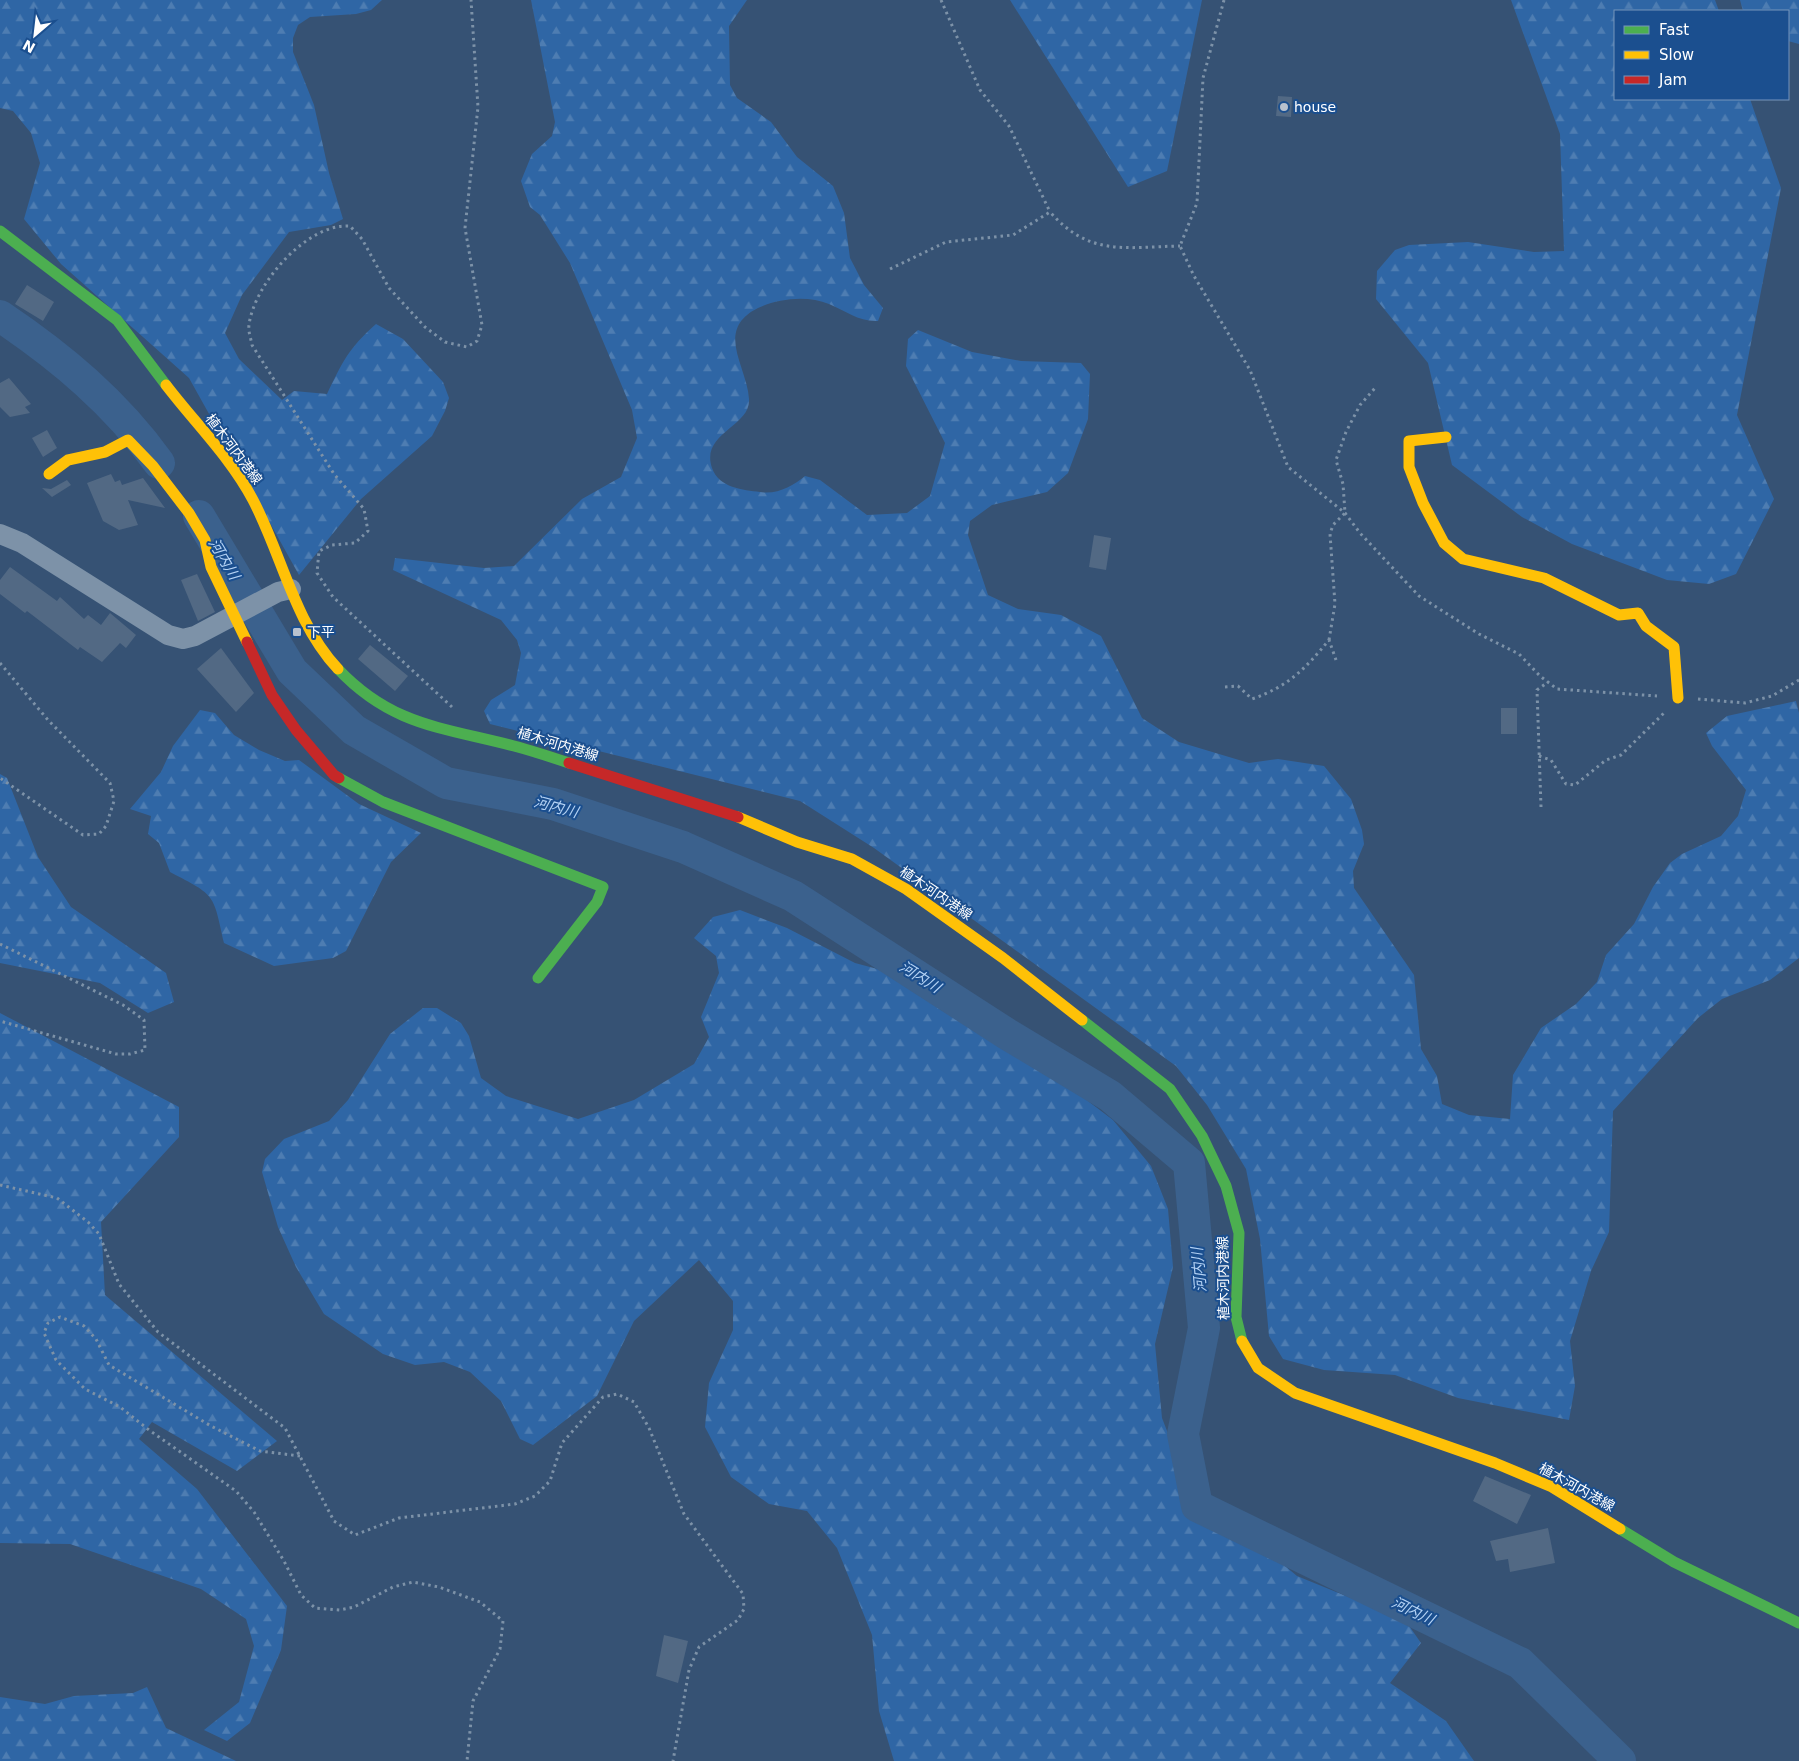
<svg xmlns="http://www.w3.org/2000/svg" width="1799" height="1761" font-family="'DejaVu Sans','Noto Sans JP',sans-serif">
<defs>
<pattern id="forest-firs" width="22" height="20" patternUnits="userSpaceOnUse" patternTransform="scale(1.25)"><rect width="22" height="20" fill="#2f66a5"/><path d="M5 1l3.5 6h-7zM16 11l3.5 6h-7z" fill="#4e7db2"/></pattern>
</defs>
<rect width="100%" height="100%" fill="#365274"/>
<!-- forest -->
<g fill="url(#forest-firs)">
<path d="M0,0H382L371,10L356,14L310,17L298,25L293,38V52L314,105L329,173L343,219L331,225L289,232L242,295L225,333L239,359L282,400L294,391L327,394C343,361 348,349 376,324L403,339L443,382L449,398L445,411L432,436L361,499L299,575L189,378L61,264L24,219L40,163L31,133L13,111L0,108Z"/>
<path d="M531,0H747L729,26L730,85L737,98L771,122L797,157L833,186L844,213L850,258L864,285L883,308L878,321C859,322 846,311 829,304C808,295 779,298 758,308C714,330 747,366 749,399C751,427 700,433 712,468C719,488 743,490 760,492C777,495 793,486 805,476L820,480L867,515L907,513L930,496L945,443L906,366L908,339L918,330L972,352L1021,361L1081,363L1090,374L1088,419L1068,473L1047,492L992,505L970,521L968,535L988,595L1018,609L1061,615L1101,636L1142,718L1179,742L1249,763L1278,759L1324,766L1351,799L1362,830L1364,844L1353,871L1354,888L1414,975L1421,1049L1437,1076L1442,1104L1469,1115L1510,1119L1513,1075L1541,1028L1576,1004L1597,982L1606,955L1634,924L1653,887L1670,863L1682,854L1721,836L1738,816L1746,790L1712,746L1706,733L1727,716L1796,701L1799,713V958L1770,980L1722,999L1698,1018L1613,1111L1609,1232L1591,1271L1570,1341L1575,1386L1569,1420L1458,1398L1395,1375L1324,1370L1283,1359L1269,1336L1260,1239L1246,1169L1207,1105L1176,1066L874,848L800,801L490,724L484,711L491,700L515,685L521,653L517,640L501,620L393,570L395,558L484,568L514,566L582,499L621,477L637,438L632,410L570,263L540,215L530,207L521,181L532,154L552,136L555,122Z"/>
<path d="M1010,0H1202L1167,171L1128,187Z"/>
<path d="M1511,0H1715L1719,11H1615V99H1750L1781,188L1737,415L1774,499L1736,574L1709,584L1667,580L1572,544L1522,517L1452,465L1428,363L1376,299L1377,271L1395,250L1409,245L1468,242L1534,252L1564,251L1560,134Z"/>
<path d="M1740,0H1799V44L1788,41V11H1743Z"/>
<path d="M200,710L215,713L234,735L259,750L285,761L299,760L359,804L421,833L391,862L346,951L333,958L274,966L224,943C213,893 216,896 170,872L159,843L148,834L151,816L130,809L161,772L173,746Z"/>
<path d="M0,774L7,778L38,857L71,907L166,973L174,1002L148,1013L100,983L0,963Z"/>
<path d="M740,910L787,928L855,963L896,974L977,1017L1113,1120L1151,1166L1168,1209L1173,1267L1155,1344L1162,1418L1184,1475L1203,1498L1297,1576L1405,1620L1421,1643L1390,1683L1446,1721L1474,1761H894L879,1711L872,1635L837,1548L807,1511L769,1504L731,1477L705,1427L709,1383L733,1330V1301L699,1260L634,1321L597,1396L533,1445L520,1439L501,1401L470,1372L444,1362L415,1365L383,1354L324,1314L296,1267L278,1227L262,1172L265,1159L284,1139L329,1121L348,1100L390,1034L423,1008H437L461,1023L469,1036L481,1078L506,1096L578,1119L634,1100L694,1064L709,1037L701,1017L719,973L716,956L694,938L713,917Z"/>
<path d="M0,1013L179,1107V1137L101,1222L105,1295L277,1441L237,1471L152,1422L139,1439L197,1489L287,1606L281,1650L250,1723L227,1741L204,1730L239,1702L254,1646L246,1619L201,1589L70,1544L0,1543Z"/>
<path d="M147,1687L166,1728L236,1761H0V1697L45,1704L74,1696L133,1693Z"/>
</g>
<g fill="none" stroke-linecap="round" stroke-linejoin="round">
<!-- river -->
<g stroke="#3b618d" stroke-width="32">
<path d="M0,316C61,357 116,403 159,463"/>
<path d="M199,516L292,671L354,730L446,783L553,804L683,847L793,896L1007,1034L1110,1096L1189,1163L1204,1328L1183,1434L1197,1506L1520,1663L1620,1761"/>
</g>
</g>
<!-- building -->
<g fill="#526984">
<path d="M1278,96L1292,97L1291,117L1276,116Z"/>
<path d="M27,285L54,302L43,321L15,304Z"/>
<path d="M9,378L31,404L25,407L30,413L10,417L0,407V383Z"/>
<path d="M47,430L57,448L43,457L32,438Z"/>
<path d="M111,474L115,482L120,480L122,485L143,478L165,508L128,500L138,525L119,530L103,521L87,483Z"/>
<path d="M67,480L71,485L52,497L42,488L51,489Z"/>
<path d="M1094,535L1111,538L1106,570L1089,567Z"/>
<path d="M10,567L57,601L60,597L84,619L88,615L101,625L110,613L136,635L126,648L120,643L102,662L80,647L78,650L27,611L25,613L0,594V580Z"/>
<path d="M197,574L215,612L198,621L181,580Z"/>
<path d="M370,645L408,676L395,691L358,659Z"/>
<path d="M221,648L254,693L236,712L197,669Z"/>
<rect x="1501" y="708" width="16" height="26"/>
<path d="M1485,1476L1531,1495L1517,1524L1473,1501Z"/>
<path d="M1548,1528L1555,1563L1510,1572L1508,1559L1496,1561L1490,1541Z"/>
<path d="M664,1635L688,1641L678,1683L656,1676Z"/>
</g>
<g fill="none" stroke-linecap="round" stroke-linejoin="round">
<!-- path -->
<g stroke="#7d92a8" stroke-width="3" stroke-dasharray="2.5 4" stroke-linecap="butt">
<path d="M941,0L980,90L1009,126L1050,212"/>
<path d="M1224,0L1203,78L1197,203L1180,246L1194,276L1250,370L1288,467L1345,513L1360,533L1419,596L1479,634L1519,654L1540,676L1557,689L1657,696"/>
<path d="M890,269L946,242L1013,235L1050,212C1090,257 1125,247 1180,246"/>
<path d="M1329,640L1335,604L1330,534L1333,525L1345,513L1343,484L1336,460L1346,432L1360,405L1375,388"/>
<path d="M0,663L48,720L110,783L114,801L106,826L99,834L83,835L0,778"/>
<path d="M1225,687L1238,686L1252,699C1289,686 1305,669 1329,640L1336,660"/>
<path d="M1698,699L1745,703L1772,696L1799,680"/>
<path d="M452,707L333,597L317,573L319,551L332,545L355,543L368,531L364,509L334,474L252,345C251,339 248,331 249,325C254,284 307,223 350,226L362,239L389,288L425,327L445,342L467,347L477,341L482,325L465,228L478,107L471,0"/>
<path d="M1539,756L1551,760L1566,784L1575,785L1606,760L1621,755L1664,713"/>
<path d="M1541,807L1537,690L1548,682"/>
<path d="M0,944L123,1005L144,1020L145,1050L130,1054H116L0,1021"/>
<path d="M0,1185L57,1198L88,1222L99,1234L119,1284L158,1332L285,1428L334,1521L355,1535L399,1518L515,1504L535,1496L550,1481L562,1443L603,1397L617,1394L634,1402L649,1428L684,1514L743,1594L744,1609L738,1620L699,1647L689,1670L673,1761"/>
<path d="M300,1456L260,1451L211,1426L109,1365L96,1339L84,1326L60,1317L48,1323L44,1333L56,1360L85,1389L120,1407L149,1430L236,1491L254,1512L284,1561L301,1595L315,1608L340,1610L354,1607L393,1587L413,1582L439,1587L480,1602L503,1621L500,1649L473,1701L467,1761"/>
</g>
<!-- street -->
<path stroke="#7d92a8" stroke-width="20" d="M0,534L22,543L168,635L183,639L195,636L278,592L291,589"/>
<!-- fast -->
<g stroke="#4caf50" stroke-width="11">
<path d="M0,231L117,320L166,385"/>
<path d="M338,669C392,726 442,727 514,746C533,751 551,757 569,763"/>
<path d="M339,778L383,802L603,887L597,902L538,978"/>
<path d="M1082,1020L1170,1089L1202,1136L1226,1186L1239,1233L1236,1317L1242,1341"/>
<path d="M1620,1529L1674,1562L1799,1623"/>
</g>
<!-- slow -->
<g stroke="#ffc107" stroke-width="11">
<path d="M166,385C195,423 231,458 253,500C282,555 294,622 338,669"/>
<path d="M1446,437L1409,441V467L1423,503L1444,543L1463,559L1544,578L1619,615L1638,613L1646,626L1674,647L1678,698"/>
<path d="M49,474L68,460L105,452L128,440L153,466L189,513L205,540L211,567L247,642"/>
<path d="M738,817L797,842L852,859L906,889L1003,958L1082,1020"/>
<path d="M1242,1341L1258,1368L1295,1393L1495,1463L1552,1487L1620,1529"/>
</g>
<!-- jam -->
<g stroke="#c62828" stroke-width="11">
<path d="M247,642L272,695L296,730L334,775L339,778"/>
<path d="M569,763L738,817"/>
</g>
</g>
<!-- markers -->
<g fill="#b9c2ce" stroke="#1b4f8f" stroke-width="2">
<circle cx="1284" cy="107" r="5"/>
<rect x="292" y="627" width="10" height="10" rx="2.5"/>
</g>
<g text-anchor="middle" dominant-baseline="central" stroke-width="4" stroke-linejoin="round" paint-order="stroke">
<!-- poi labels -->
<g font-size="14" fill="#fff" stroke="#1b4f8f" text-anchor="start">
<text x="1294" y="107">house</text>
<text x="307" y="632">下平</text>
</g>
<!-- street labels -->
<g font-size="14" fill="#fff" stroke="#1b4f8f">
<text transform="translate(234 449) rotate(53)">植木河内港線</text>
<text transform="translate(558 744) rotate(17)">植木河内港線</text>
<text transform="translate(936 893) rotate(34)">植木河内港線</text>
<text transform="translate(1223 1278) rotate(-91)">植木河内港線</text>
<text transform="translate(1577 1487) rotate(29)">植木河内港線</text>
</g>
<!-- water labels -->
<g font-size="15" font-style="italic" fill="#b5d3f5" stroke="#1b4f8f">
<text transform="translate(224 559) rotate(59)">河内川</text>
<text transform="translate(556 807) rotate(15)">河内川</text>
<text transform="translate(920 977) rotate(32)">河内川</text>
<text transform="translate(1199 1270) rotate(-95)">河内川</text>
<text transform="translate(1413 1611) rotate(26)">河内川</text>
</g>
</g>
<!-- legend -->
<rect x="1614" y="10" width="175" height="90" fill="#1b4f8f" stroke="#7695bc"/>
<rect x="1624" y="26" width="25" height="8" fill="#4caf50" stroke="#7695bc"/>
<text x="1659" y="35" font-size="15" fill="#ffffff">Fast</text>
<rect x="1624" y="51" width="25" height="8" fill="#ffc107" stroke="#7695bc"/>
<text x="1659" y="60" font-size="15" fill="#ffffff">Slow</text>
<rect x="1624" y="76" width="25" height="8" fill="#c62828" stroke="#7695bc"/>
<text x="1659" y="85" font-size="15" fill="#ffffff">Jam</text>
<!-- north arrow -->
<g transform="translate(35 35) rotate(208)" stroke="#1b4f8f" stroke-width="4" paint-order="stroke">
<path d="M0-4L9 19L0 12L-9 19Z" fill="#ffffff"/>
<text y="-8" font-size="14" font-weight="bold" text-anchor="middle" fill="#ffffff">N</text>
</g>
</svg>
